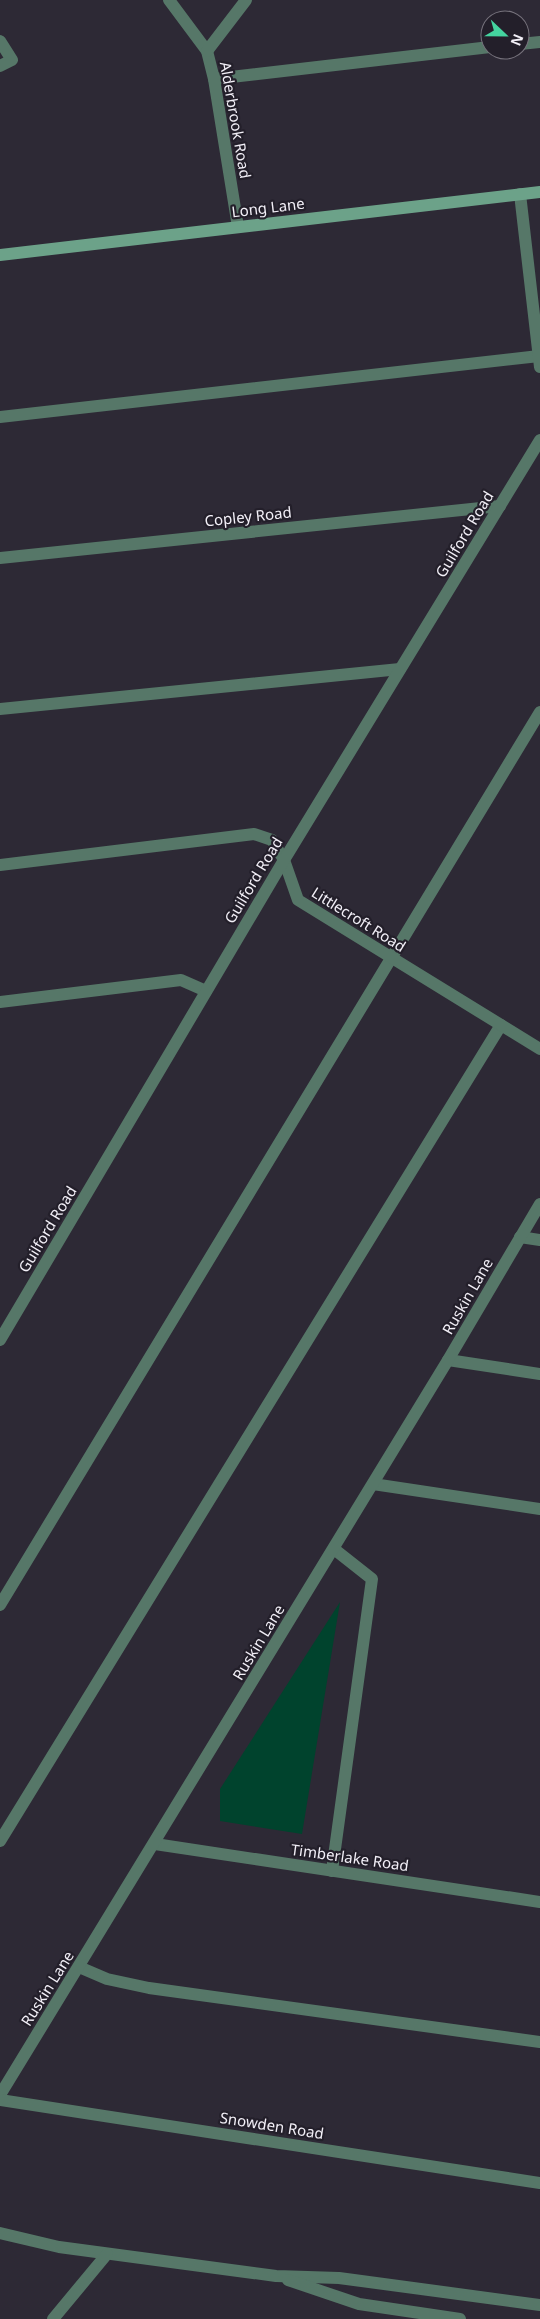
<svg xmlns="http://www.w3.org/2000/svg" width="540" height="2319" font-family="'Noto Sans',sans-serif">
<rect width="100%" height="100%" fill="#2d2935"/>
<!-- green -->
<path fill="#00432d" d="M340,1602L302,1834L220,1821V1789Z"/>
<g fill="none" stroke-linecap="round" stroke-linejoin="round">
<!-- lane -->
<g stroke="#567768" stroke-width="12">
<path d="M0,41L12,60L0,66"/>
<path d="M520,44L540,42"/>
<path d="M214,79L490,47"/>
<path d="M0,417L539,356"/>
<path d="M0,709L400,669"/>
<path d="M0,1002L181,980L206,991"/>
<path d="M520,1237L540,1240"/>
<path d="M373,1484L540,1509"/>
<path d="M0,1605L540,712"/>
<path d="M0,1841L501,1025"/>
<path d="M332,1871L372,1579L334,1549"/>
<path d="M79,1967L107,1979L149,1988L540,2042"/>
<path d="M0,2233L59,2247L276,2276L339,2278L540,2305"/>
<path d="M288,2280L359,2304L460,2319"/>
<path d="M53,2319L107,2254"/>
</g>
<!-- street -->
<g stroke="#567768" stroke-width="12">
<path d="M169,0L207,51L214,79L238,227"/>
<path d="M207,51L246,0"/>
<path d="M520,194L540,367"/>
<path d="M0,558L500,506"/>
<path d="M0,865L254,834L272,840L284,860L298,900L540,1049"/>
<path d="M0,1340L284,860L540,440"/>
<path d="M448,1360L540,1374"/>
<path d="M155,1844L540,1902"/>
<path d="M0,2095L448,1360L540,1204"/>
<path d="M0,2100L540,2183"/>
</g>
<!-- secondary -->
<path stroke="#6ca289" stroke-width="12" d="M0,255L540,192"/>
</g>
<g text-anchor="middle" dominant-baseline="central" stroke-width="4.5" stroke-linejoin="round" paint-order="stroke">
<!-- street labels -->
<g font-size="15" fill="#f2eff7" stroke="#231f2a">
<text transform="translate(236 120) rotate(80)">Alderbrook Road</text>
<text transform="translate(268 207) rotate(-7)">Long Lane</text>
<text transform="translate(248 516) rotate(-6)">Copley Road</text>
<text transform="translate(464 534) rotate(-59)">Guilford Road</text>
<text transform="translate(253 880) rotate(-59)">Guilford Road</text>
<text transform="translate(359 919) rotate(32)">Littlecroft Road</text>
<text transform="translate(47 1229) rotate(-59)">Guilford Road</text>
<text transform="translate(467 1296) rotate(-60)">Ruskin Lane</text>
<text transform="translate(258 1642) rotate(-59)">Ruskin Lane</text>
<text transform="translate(350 1857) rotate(8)">Timberlake Road</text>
<text transform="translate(47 1988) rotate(-58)">Ruskin Lane</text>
<text transform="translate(272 2125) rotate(9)">Snowden Road</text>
</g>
</g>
<!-- north arrow -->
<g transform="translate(505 35) rotate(112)"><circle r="24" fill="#231f2a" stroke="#76727c"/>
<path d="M0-4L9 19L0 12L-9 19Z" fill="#44d49f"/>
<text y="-8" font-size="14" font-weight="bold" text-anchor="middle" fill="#f2eff7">N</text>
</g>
</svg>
